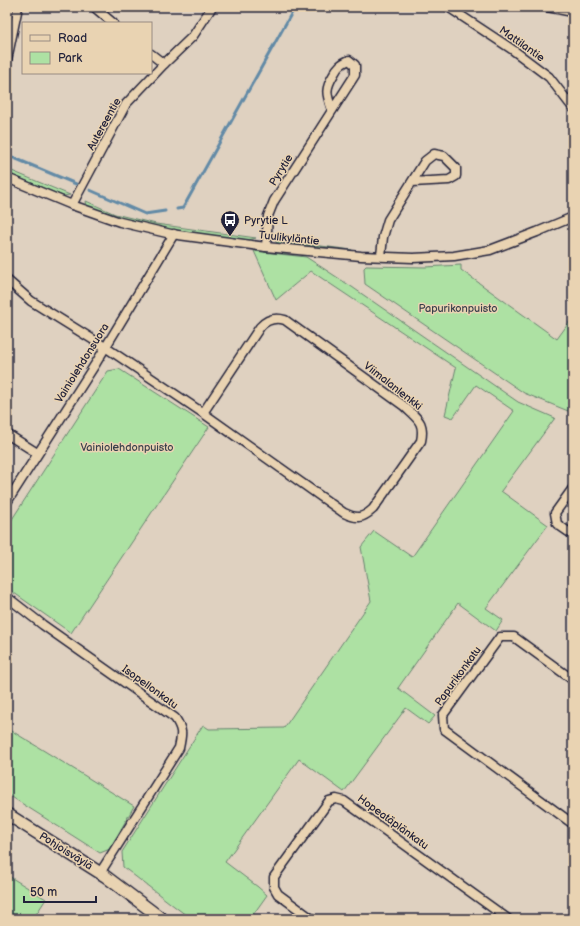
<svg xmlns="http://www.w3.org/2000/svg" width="580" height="926" font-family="'Balsamiq Sans',sans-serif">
<rect width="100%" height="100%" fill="#dfd1c0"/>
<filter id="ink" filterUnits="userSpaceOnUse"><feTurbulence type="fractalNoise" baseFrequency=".025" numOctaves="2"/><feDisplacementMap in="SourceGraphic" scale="8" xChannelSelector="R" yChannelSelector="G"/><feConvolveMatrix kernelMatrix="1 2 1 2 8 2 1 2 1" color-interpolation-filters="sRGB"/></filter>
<g filter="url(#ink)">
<!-- green -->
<g fill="#ade1a3" stroke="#68826f">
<path d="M7,169L70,195L63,196L7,173Z"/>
<path d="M86,201L115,214L156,224L256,238L249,240L150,227L112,217L87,206Z"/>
<path d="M275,240L352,250L277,243Z"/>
<path d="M254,251L306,257L352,287L518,402L555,418L501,491L548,525L486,608L503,620L496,631L458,603L398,688L435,716L428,724L406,708L344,792L299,759L225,862L258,887L267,895L250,919H191L123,867L122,852L203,725L209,729L284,728L371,601L361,547L374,531L412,557L514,411L476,385L453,418L445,415L456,368L311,271L276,300Z"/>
<path d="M461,265V270L557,339L573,317V413L524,393L365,284L364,268L366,266L425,267Z"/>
<path d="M119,369L209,427L71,633L7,588V527L108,371Z"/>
<path d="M7,728L134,806L110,849L100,853L7,794Z"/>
<path d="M7,875L46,899L33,919H7Z"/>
</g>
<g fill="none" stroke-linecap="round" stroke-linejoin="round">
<!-- stream -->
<g stroke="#628aa6" stroke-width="3">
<path d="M7,155L76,184"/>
<path d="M90,190L145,214L165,211"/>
<path d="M177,209L183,208L295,7"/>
</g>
<defs>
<g id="street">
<path d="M94,7L113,23"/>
<path d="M448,7L513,50L549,77L573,108"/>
<path d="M547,7L573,12"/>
<path d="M151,54L164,64"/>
<path d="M7,60L18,7"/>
<path d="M7,178L72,205L120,222L171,234L266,247L361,256L413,258L454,256L490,250L537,232L573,217"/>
<path d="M72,205L126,104L164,64L193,36L212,7"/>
<path d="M266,247L268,216L274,201L355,75V65L349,60C341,64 338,66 334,74C325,89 326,93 332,110"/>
<path d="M381,256L383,237L388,220L425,161L434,154L444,156L456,168V176L449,180L412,182"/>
<path d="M7,280L31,301L105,347L203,413L344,513C357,519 362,519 373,509L421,441C425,421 417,419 404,406L285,320C275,317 267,319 260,327L203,413"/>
<path d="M7,434L37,453"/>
<path d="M573,488L555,513L557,524L573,535"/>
<path d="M7,502L96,363L174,234"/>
<path d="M7,597L43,625L175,718C183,730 182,734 179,748L100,873"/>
<path d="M573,680L514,637H500L443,715L444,729L573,824"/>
<path d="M312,919L278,894L274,887V877L329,801L336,799L344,801L508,919"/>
</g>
<path id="secondary" d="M7,814L105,876L162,919"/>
</defs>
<!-- street casing -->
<use href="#street" stroke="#22223b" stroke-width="11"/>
<!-- secondary casing -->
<use href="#secondary" stroke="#22223b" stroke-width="14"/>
<!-- street -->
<use href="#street" stroke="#e9d3b2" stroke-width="8"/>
<!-- secondary -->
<use href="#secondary" stroke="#e9d3b2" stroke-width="11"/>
</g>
</g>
<!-- icons -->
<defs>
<symbol id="bus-pin" viewBox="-11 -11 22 30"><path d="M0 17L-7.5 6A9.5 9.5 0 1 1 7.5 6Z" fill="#22223b" stroke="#e9d3b2"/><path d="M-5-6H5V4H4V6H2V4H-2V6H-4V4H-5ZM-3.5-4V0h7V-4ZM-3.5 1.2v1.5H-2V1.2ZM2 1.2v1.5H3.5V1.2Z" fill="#fff"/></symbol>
</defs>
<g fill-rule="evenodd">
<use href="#bus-pin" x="219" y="209" width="22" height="30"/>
</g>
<g text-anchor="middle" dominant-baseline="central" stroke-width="3" stroke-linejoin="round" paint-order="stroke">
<!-- street labels -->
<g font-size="11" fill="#22223b" stroke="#e9d3b2">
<text transform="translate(522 44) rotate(35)">Mattilantie</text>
<text transform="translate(104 124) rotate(-61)">Autereentie</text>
<text transform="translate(281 170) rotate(-58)">Pyrytie</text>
<text transform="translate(289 238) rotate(6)">Tuulikyläntie</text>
<text transform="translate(82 363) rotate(-58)">Vainiolehdonsuora</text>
<text transform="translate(393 386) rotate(38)">Viimalanlenkki</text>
<text transform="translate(458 676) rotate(-54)">Papurikonkatu</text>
<text transform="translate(150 687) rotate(36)">Isopellonkatu</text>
<text transform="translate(393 822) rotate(36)">Hopeatäplänkatu</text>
<text transform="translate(66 851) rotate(32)">Pohjoisväylä</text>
</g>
<!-- poi labels -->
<g font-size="11" fill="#22223b" stroke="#e9d3b2" text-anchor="start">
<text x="244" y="220">Pyrytie L</text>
</g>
<!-- park labels -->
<g font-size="11" fill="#373f4b" stroke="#e9d3b2">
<text x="458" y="308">Papurikonpuisto</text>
<text x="127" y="447">Vainiolehdonpuisto</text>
</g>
</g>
<!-- margin -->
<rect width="580" height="926" fill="none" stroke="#e9d3b2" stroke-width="24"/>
<rect x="12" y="12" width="556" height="902" fill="none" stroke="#22223b" stroke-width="1.5" filter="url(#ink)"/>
<!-- legend -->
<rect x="22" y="22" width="130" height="52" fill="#e9d3b2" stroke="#998c82"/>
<rect x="30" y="35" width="20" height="6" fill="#e9d3b2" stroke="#998c82"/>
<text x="58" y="42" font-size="12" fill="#22223b">Road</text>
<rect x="30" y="52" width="20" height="12" fill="#ade1a3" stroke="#998c82"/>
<text x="58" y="62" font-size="12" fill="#22223b">Park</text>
<!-- scale -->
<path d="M24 896v6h72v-6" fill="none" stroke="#22223b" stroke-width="2"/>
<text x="30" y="896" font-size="12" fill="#22223b" stroke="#e9d3b2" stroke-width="3" paint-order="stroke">50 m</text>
</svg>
